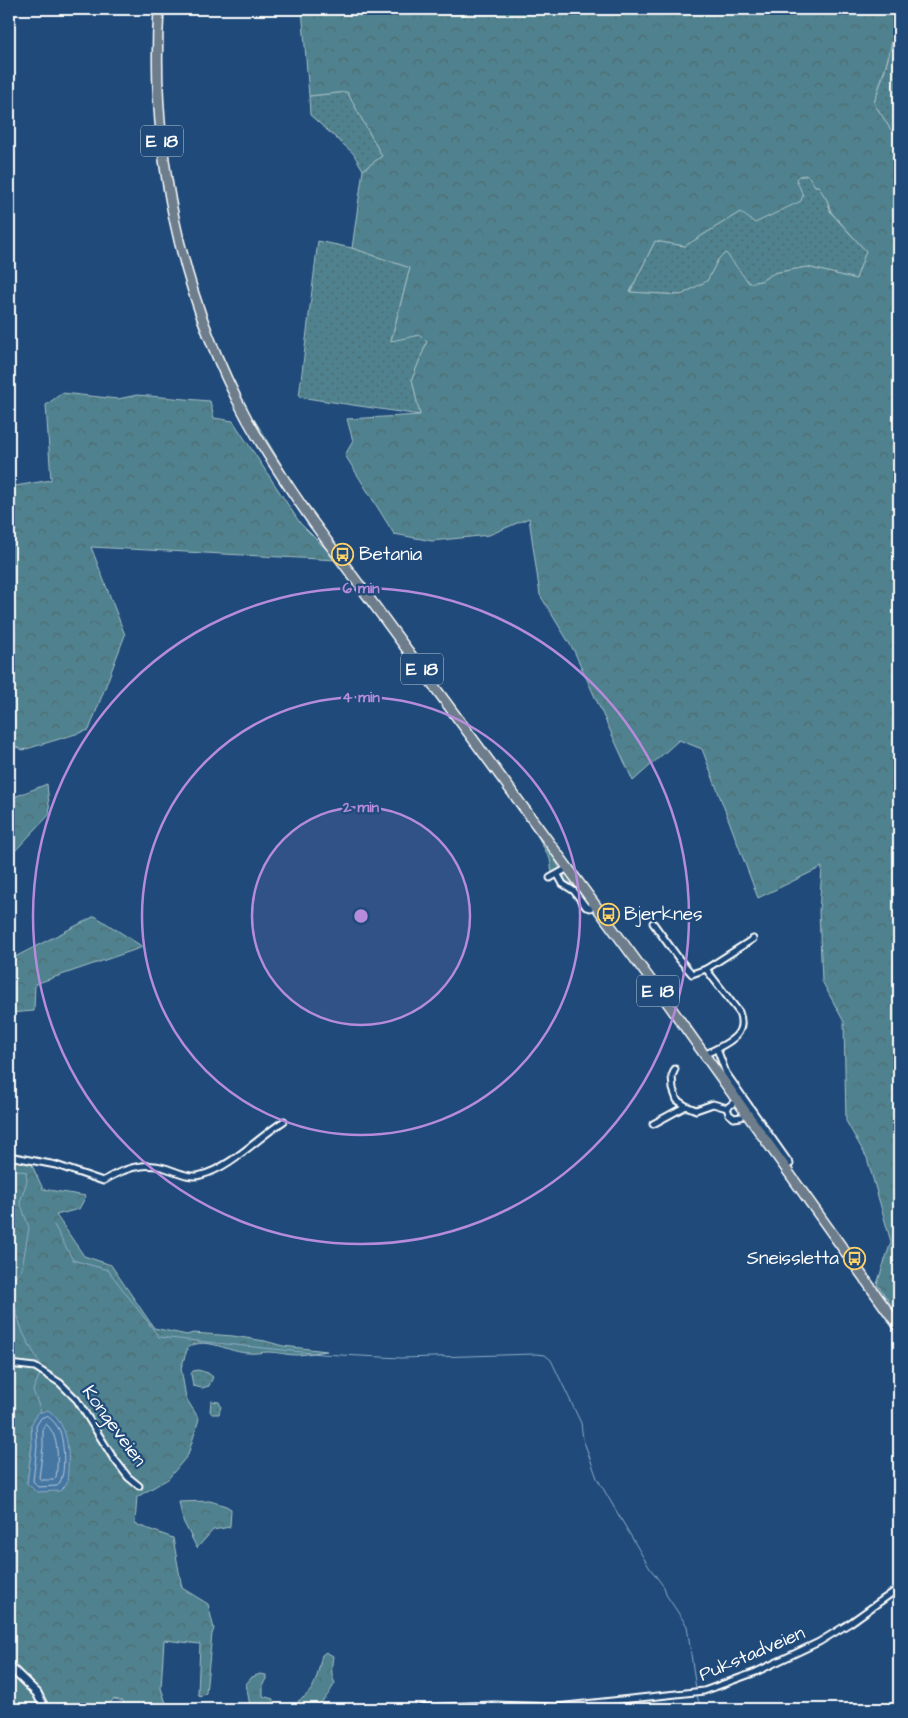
<svg xmlns="http://www.w3.org/2000/svg" width="908" height="1718" font-family="'Architects Daughter',sans-serif">
<defs>
<pattern id="grass-dots" width="8" height="8" patternUnits="userSpaceOnUse" patternTransform="scale(1.25)"><rect width="8" height="8" fill="#50828e"/><path d="M2 2h.1M6 6h.1" fill="none" stroke="#4e6a70" stroke-width="1.8" stroke-linecap="round"/></pattern>
<pattern id="forest-crowns" width="20" height="18" patternUnits="userSpaceOnUse" patternTransform="scale(1.25)"><rect width="20" height="18" fill="#50828e"/><path d="M2 6a3 3 0 1 1 6 0M12 15a3 3 0 1 1 6 0" fill="none" stroke="#4e6a70"/></pattern>
</defs>
<rect width="100%" height="100%" fill="#1f4a7a"/>
<filter id="ink" filterUnits="userSpaceOnUse"><feTurbulence type="fractalNoise" baseFrequency=".02" numOctaves="2"/><feDisplacementMap in="SourceGraphic" scale="10" xChannelSelector="R" yChannelSelector="G"/><feConvolveMatrix kernelMatrix="1 2 1 2 8 2 1 2 1" color-interpolation-filters="sRGB"/></filter>
<g filter="url(#ink)">
<!-- grass -->
<g fill="url(#grass-dots)" stroke="#a8c0c6">
<path d="M892,9H899V143L874,103C881,81 901,29 892,9Z"/>
<path d="M347,92L382,156L363,170L353,153L310,115L309,96Z"/>
<path d="M799,176H809L815,186H818L827,200L831,213L866,251L856,279L807,267L774,273L761,281L749,283L719,258L707,281L681,295L630,292L655,241L685,246L740,212L797,182L796,179Z"/>
<path d="M318,241L352,248L410,268L391,340L420,335L427,342L412,379L420,415L299,397Z"/>
<path d="M254,419L295,487L317,517L314,519L288,481L252,421Z"/>
<path d="M458,710L569,861V862L456,711Z"/>
<path d="M454,719C470,740 558,853 559,869L555,873H552L550,859L537,835Z"/>
<path d="M564,874L569,875L589,904L584,902L573,884L564,881Z"/>
<path d="M198,1370L208,1373L213,1377L209,1386L202,1388L193,1386L191,1374L193,1371Z"/>
<path d="M211,1401L219,1402L221,1406L219,1414H212L210,1411Z"/>
</g>
<!-- forest -->
<g fill="url(#forest-crowns)" stroke="#a8c0c6" fill-rule="evenodd">
<path d="M302,9H892C901,29 880,81 874,103L899,143V1316L877,1284L891,1242L867,1158L846,1121L844,1022L822,981L819,912L822,867L758,898L702,749L679,740L633,781L574,651L540,595L529,518L489,535L432,541L394,534L345,455L353,441L347,419L420,415L412,379L427,342L420,335L391,341L410,268L352,248L363,170L382,156L347,92L309,96ZM805,175L809,177L815,186H818L827,200L831,212L866,251L856,279L807,267L774,273L761,281L749,283L726,253L719,258L707,281L681,295L630,292L655,241L685,246L740,212L755,223L801,201L803,195L796,179L799,176Z"/>
<path d="M62,393L118,399L137,395L210,401L214,418L233,421L300,523L337,560L91,547L125,635L89,730L23,750L9,744V710L14,690L9,688V487L51,480L46,405Z"/>
<path d="M47,784L50,814L14,852L9,854V799Z"/>
<path d="M95,916L143,947L35,984L34,1011L9,1013V960Z"/>
<path d="M9,1159L30,1161L43,1189L86,1196L79,1209L56,1215L84,1256L111,1265L154,1328L187,1335L193,1333L233,1336L265,1341L283,1346L327,1351C317,1352 306,1355 296,1355C287,1355 278,1352 268,1352C262,1352 255,1354 249,1353C228,1353 209,1336 188,1347L181,1368L186,1398L199,1419L188,1455L168,1479L137,1497L135,1524L173,1538L182,1588L208,1604L214,1629L212,1634L206,1693L200,1697L198,1693L200,1644L164,1640L161,1688L168,1709H125L123,1701L114,1699L109,1704L110,1709H9ZM31,1425L69,1457L27,1483L32,1446Z"/>
<path d="M210,1501L226,1506L231,1509L230,1527L213,1530L197,1548L183,1521L179,1502Z"/>
<path d="M326,1652L333,1656C332,1665 330,1674 335,1683C326,1699 321,1707 302,1708L298,1701C317,1691 317,1674 322,1655Z"/>
<path d="M260,1674L266,1675V1679L263,1684V1696L273,1699V1705L269,1709H253L250,1706L246,1684L252,1677Z"/>
</g>
<!-- water -->
<path fill="#4576a2" stroke="#8fadc7" d="M48,1410C72,1427 69,1458 67,1484L60,1491L36,1492L27,1483L32,1446L31,1425L37,1413Z"/>
<g fill="none" stroke-linecap="round" stroke-linejoin="round">
<!-- shore -->
<g stroke="#b5c8da" stroke-width="1">
<path d="M47,1416C52,1419 57,1425 60,1431C64,1443 67,1478 57,1486L38,1487L33,1481L37,1446L36,1426L41,1418Z"/>
<path d="M46,1424C60,1436 58,1461 56,1478L54,1480H41L39,1478L43,1447V1428Z"/>
</g>
<!-- stream -->
<g stroke="#8fadc7" stroke-width="1">
<path d="M9,1168L26,1172L27,1181L20,1202L29,1228L22,1268L9,1286"/>
<path d="M54,1225L73,1260L108,1270L159,1337L321,1354L401,1358L535,1354L545,1355L551,1360L581,1423L583,1439L597,1478L649,1567L664,1587L667,1596L687,1626L696,1689"/>
<path d="M9,1288L23,1333L40,1364"/>
<path d="M40,1374L33,1390L41,1412"/>
<path d="M697,1693L698,1700L704,1709"/>
<path d="M356,1709L358,1705"/>
</g>
<defs>
<g id="street">
<path d="M558,875L563,884L574,891L586,907L590,908L595,905"/>
<path d="M550,878L568,868"/>
<path d="M653,923L679,959L692,974L706,969L753,939"/>
<path d="M717,1049L726,1073L790,1164"/>
<path d="M705,1055C723,1044 749,1038 739,1012L706,969"/>
<path d="M675,1069L672,1076L673,1089L677,1100L686,1106L696,1110L713,1104L727,1108L737,1100"/>
<path d="M727,1108L729,1114L734,1118L741,1117"/>
<path d="M653,1124L686,1106"/>
<path d="M9,1156L56,1165L103,1181C121,1170 143,1161 165,1168C176,1171 189,1179 201,1175C230,1168 259,1137 284,1121"/>
<path d="M9,1364L35,1367L60,1383L77,1400L112,1456L128,1477L139,1486"/>
<path d="M420,1708L494,1705L557,1707L704,1691L756,1672L819,1642L850,1623L899,1588"/>
</g>
<path id="secondary" d="M9,1666L37,1693L45,1709"/>
<path id="highway" d="M159,9C150,150 180,295 247,419C267,455 290,489 313,522L669,1005L899,1327"/>
</defs>
<!-- street casing -->
<use href="#street" stroke="#fff" stroke-width="9"/>
<!-- secondary casing -->
<use href="#secondary" stroke="#fff" stroke-width="11"/>
<!-- highway casing -->
<use href="#highway" stroke="#fff" stroke-width="12"/>
<!-- street -->
<use href="#street" stroke="#1f4a7a" stroke-width="5"/>
<!-- secondary -->
<use href="#secondary" stroke="#1f4a7a" stroke-width="7"/>
<!-- highway -->
<use href="#highway" stroke="#6d7d8c" stroke-width="9"/>
</g>
</g>
<!-- distance rings -->
<circle cx="361" cy="916" r="109" fill="#b68bdc" fill-opacity=".12"/>
<g fill="none" stroke="#b68bdc" stroke-width="2.5">
<circle cx="361" cy="916" r="109"/>
<circle cx="361" cy="916" r="219"/>
<circle cx="361" cy="916" r="328"/>
</g>
<!-- icons -->
<defs>
<symbol id="bus-ring" viewBox="-11 -11 22 22"><circle r="9.5" fill="#1f4a7a" stroke="#ffd166" stroke-width="1.5"/><path d="M-5-6H5V4H4V6H2V4H-2V6H-4V4H-5ZM-3.5-4V0h7V-4ZM-3.5 1.2v1.5H-2V1.2ZM2 1.2v1.5H3.5V1.2Z" fill="#ffd166"/></symbol>
</defs>
<g fill-rule="evenodd">
<use href="#bus-ring" x="330" y="542" width="25" height="25"/>
<use href="#bus-ring" x="596" y="902" width="25" height="25"/>
<use href="#bus-ring" x="842" y="1246" width="25" height="25"/>
</g>
<g text-anchor="middle" dominant-baseline="central" stroke-width="4.5" stroke-linejoin="round" paint-order="stroke">
<!-- shield labels -->
<g fill="#1f4a7a" stroke="#bcc9d7" stroke-width="1">
<rect x="141" y="125.5" width="42" height="31" rx="4"/>
<rect x="401" y="653.5" width="42" height="31" rx="4"/>
<rect x="637" y="975.5" width="42" height="31" rx="4"/>
</g>
<g font-size="18" font-weight="bold" fill="#fff">
<text x="162" y="141">E 18</text>
<text x="422" y="669">E 18</text>
<text x="658" y="991">E 18</text>
</g>
<!-- poi labels -->
<g font-size="19" fill="#fff" stroke="#1f4a7a" text-anchor="start">
<text x="359" y="554">Betania</text>
<text x="624" y="914">Bjerknes</text>
<text x="839" y="1258" text-anchor="end">Sneissletta</text>
</g>
<!-- street labels -->
<g font-size="19" fill="#fff" stroke="#1f4a7a">
<text transform="translate(114 1426) rotate(54)">Kongeveien</text>
<text transform="translate(752 1654) rotate(-23)">Pukstadveien</text>
</g>
</g>
<circle cx="361" cy="916" r="8" fill="#b68bdc" stroke="#1f4a7a" stroke-width="2.5"/>
<g font-size="15" text-anchor="middle" font-weight="bold" fill="#b68bdc" stroke="#1f4a7a" stroke-width="4.5" stroke-linejoin="round" paint-order="stroke">
<text x="361" y="593">6 min</text>
<text x="361" y="702">4 min</text>
<text x="361" y="812">2 min</text>
</g>
<!-- margin -->
<rect width="908" height="1718" fill="none" stroke="#1f4a7a" stroke-width="30"/>
<rect x="15" y="15" width="878" height="1688" fill="none" stroke="#fff" stroke-width="2" filter="url(#ink)"/>
</svg>
